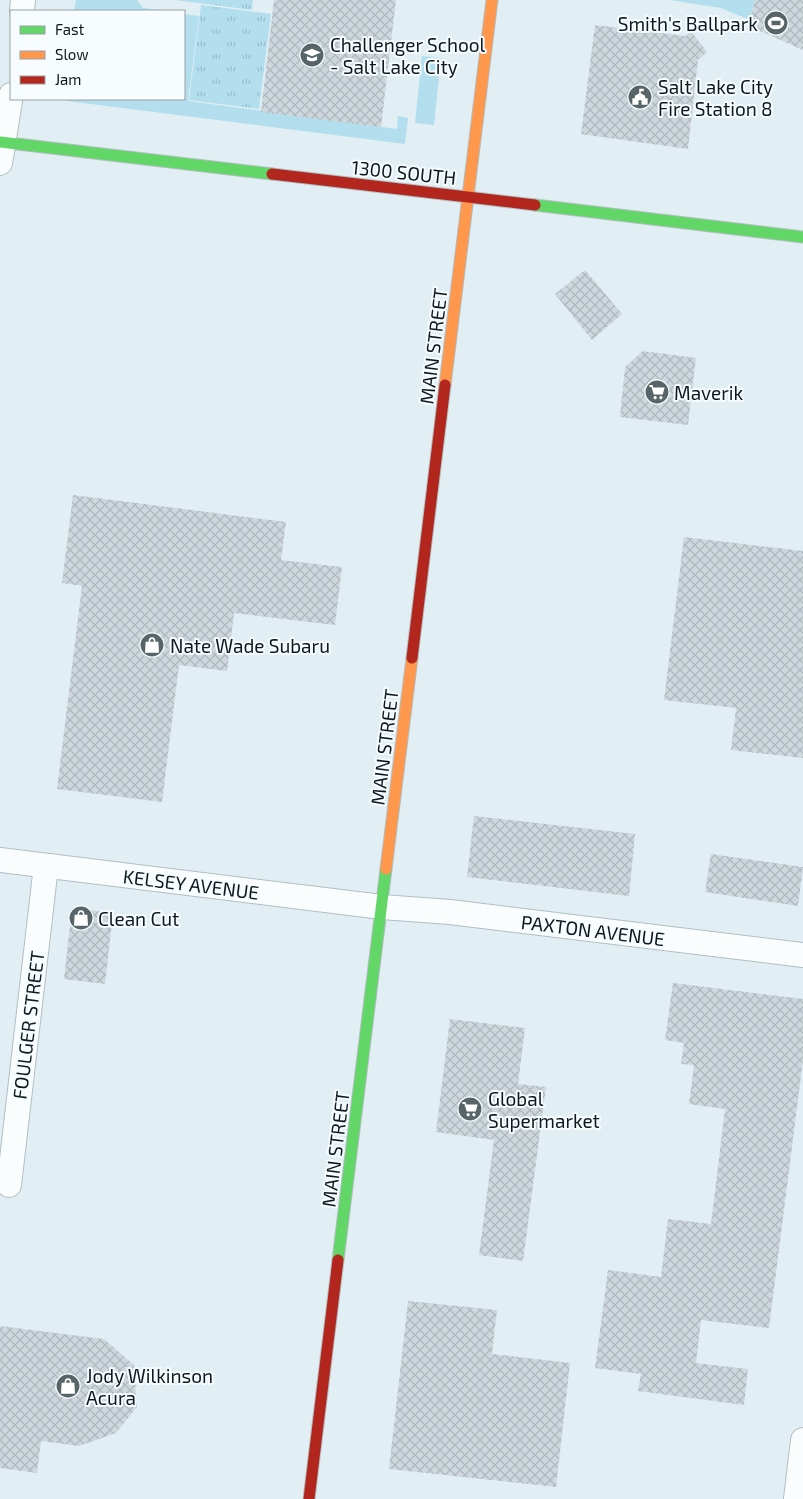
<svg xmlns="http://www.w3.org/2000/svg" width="803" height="1499" font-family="'Exo 2',sans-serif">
<defs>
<pattern id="park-tufts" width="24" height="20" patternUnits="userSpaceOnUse" patternTransform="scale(1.25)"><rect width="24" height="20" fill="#b2deee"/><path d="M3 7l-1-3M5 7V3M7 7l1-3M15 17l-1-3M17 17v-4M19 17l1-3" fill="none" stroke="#98becc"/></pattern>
<pattern id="building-cross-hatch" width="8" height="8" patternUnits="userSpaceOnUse" patternTransform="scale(1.25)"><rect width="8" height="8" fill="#cdd7dd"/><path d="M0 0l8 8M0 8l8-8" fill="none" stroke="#afb8bd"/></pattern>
</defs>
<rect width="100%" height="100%" fill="#e1eff4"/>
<!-- green -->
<g fill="#b2deee">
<path d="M76,0H137L143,8L166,11H74Z"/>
<path d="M670,0H755L750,20L721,8Z"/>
<path d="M184,14L199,16L188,101L397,129L398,116L408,118L405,144L67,101L65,99H184Z"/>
<path d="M422,56L441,58L434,125L415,123Z"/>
</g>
<!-- park -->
<g fill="url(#park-tufts)">
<path d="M175,0H253L252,10Z"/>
<path d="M201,5L271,14L259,109L189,100Z"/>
</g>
<!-- building -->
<g fill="url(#building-cross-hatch)">
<path d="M274,0H396L381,127L261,112Z"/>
<path d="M755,0H803V50L749,26Z"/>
<path d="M595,25L685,36L691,31L707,52L698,60L688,149L581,134Z"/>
<path d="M585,270L622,314L592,340L555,294Z"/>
<path d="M643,351L696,358L688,425L620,417L625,367Z"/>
<path d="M73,495L286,522L281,560L342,567L335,625L234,613L227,671L179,665L162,802L57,789L82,586L62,583Z"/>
<path d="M684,537L803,551V758L731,750L736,708L664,700Z"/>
<path d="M474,816L635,834L629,896L467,877Z"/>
<path d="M711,854L803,867L798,906L705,892Z"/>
<path d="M72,908L113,913L105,984L64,979Z"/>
<path d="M673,983L803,999V1060L769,1328L701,1320L696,1363L748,1369L744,1405L638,1391L641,1374L595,1368L608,1270L661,1277L668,1219L711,1224L725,1109L689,1104L694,1065L681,1064L684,1043L665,1040Z"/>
<path d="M450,1019L525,1028L518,1084L546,1087L523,1261L479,1255L494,1140L436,1132Z"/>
<path d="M408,1301L497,1310L492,1354L570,1363L556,1487L389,1469Z"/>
<path d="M0,1326L104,1339L134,1365L137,1407L116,1433L79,1446L41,1441L37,1473L0,1468Z"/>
</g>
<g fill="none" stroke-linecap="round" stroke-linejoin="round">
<defs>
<g id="street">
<path d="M22,11L23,0"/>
<path d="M0,163L11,95"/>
<path d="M0,860L382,907L450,912L803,955"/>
<path d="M9,1185L46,866"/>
<path d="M796,1499L803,1440"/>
</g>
<g id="fast">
<path d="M0,142L272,174"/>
<path d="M535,205L803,237"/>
<path d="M338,1260L386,869"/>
</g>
<g id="slow">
<path d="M445,385L492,0"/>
<path d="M386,869L412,658"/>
</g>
<g id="jam">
<path d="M272,174L535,205"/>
<path d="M412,658L445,385"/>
<path d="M309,1499L338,1260"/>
</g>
</defs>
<!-- street casing -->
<use href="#street" stroke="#b2bec2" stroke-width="26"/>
<!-- fast casing -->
<use href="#fast" stroke="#b2bec2" stroke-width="13"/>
<!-- slow casing -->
<use href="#slow" stroke="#b2bec2" stroke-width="13"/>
<!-- jam casing -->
<use href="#jam" stroke="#b2bec2" stroke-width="13"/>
<!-- street -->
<use href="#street" stroke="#fafdfd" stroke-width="24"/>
<!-- fast -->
<use href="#fast" stroke="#63d668" stroke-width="11"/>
<!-- slow -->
<use href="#slow" stroke="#ff974d" stroke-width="11"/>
<!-- jam -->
<use href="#jam" stroke="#b3261e" stroke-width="11"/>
</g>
<!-- icons -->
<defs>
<symbol id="stadium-disc" viewBox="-11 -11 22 22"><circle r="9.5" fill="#576468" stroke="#f6fcff"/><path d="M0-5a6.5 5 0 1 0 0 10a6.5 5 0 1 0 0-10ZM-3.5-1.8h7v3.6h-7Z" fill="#fff"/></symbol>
<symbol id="school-disc" viewBox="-11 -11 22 22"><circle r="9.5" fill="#576468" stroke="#f6fcff"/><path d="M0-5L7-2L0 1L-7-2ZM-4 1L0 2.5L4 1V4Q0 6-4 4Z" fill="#fff"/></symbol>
<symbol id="civic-disc" viewBox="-11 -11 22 22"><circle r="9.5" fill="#576468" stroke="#f6fcff"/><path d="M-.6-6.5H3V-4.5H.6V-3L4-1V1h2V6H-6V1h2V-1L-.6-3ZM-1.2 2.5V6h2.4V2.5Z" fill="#fff"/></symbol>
<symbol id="supermarket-disc" viewBox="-11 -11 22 22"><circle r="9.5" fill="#576468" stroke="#f6fcff"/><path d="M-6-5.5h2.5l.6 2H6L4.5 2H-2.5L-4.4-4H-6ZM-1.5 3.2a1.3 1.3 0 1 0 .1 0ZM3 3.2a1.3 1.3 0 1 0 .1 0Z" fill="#fff"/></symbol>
<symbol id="shop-disc" viewBox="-11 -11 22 22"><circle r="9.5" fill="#576468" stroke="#f6fcff"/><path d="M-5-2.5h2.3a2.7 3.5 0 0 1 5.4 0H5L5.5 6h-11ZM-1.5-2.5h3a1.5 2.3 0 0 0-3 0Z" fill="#fff"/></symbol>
</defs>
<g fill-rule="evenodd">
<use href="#stadium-disc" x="762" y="9" width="28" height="28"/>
<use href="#school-disc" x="298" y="41" width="28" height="28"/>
<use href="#civic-disc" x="626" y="83" width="28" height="28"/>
<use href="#supermarket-disc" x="643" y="378" width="28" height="28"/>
<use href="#shop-disc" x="138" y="631" width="28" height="28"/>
<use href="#shop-disc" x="67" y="904" width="28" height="28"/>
<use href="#supermarket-disc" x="456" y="1095" width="28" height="28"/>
<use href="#shop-disc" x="54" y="1372" width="28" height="28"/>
</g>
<g text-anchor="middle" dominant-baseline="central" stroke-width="4" stroke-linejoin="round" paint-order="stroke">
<!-- poi labels -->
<g font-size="19" fill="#0d191d" stroke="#f6fcff" text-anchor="start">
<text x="758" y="23" text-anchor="end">Smith's Ballpark</text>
<text x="330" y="44">Challenger School<tspan x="330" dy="22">- Salt Lake City</tspan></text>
<text x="658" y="86">Salt Lake City<tspan x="658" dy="22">Fire Station 8</tspan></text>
<text x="674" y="392">Maverik</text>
<text x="170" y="645">Nate Wade Subaru</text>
<text x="98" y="918">Clean Cut</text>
<text x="488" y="1098">Global<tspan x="488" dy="22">Supermarket</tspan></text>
<text x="86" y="1375">Jody Wilkinson<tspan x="86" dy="22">Acura</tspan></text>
</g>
<!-- street labels -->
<g font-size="19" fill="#0d191d" stroke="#f6fcff">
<text transform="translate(404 172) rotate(6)">1300 SOUTH</text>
<text transform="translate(433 346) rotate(-83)">MAIN STREET</text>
<text transform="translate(384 747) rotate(-83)">MAIN STREET</text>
<text transform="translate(191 884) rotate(7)">KELSEY AVENUE</text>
<text transform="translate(593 930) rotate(7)">PAXTON AVENUE</text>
<text transform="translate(28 1025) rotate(-83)">FOULGER STREET</text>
<text transform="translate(335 1149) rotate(-83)">MAIN STREET</text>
</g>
</g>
<!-- legend -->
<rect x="10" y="10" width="175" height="90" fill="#f6fcff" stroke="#99a1a5"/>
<rect x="20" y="26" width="25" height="8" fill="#63d668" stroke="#99a1a5"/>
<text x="55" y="35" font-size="15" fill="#0d191d">Fast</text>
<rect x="20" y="51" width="25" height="8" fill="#ff974d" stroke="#99a1a5"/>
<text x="55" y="60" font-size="15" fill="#0d191d">Slow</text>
<rect x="20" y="76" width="25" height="8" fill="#b3261e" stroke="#99a1a5"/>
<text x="55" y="85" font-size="15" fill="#0d191d">Jam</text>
</svg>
